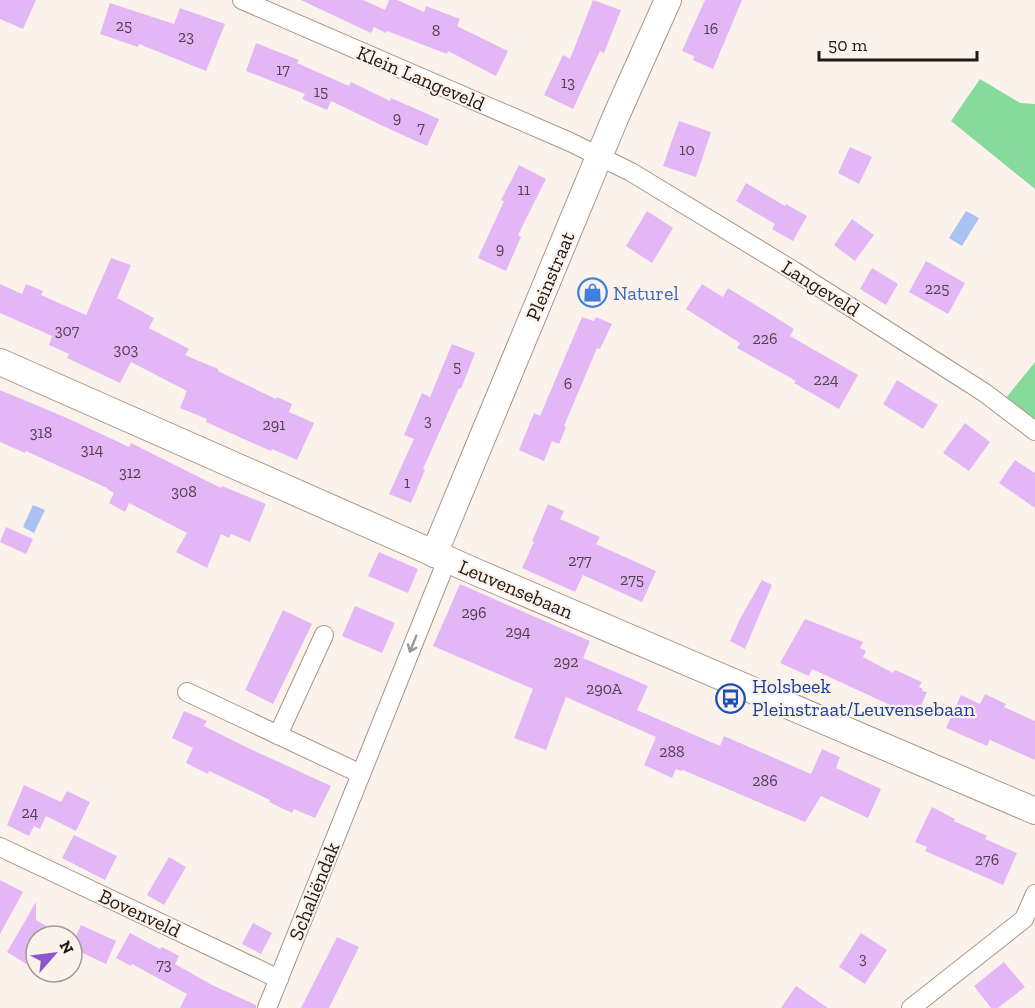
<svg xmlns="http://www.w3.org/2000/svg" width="1035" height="1008" font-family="'Zilla Slab',serif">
<rect width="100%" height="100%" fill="#fcf2ec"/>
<!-- forest -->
<g fill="#86da9a">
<path d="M980,79L1020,103L1035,104V189L951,121Z"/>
<path d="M1035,362V420L1006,398Z"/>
</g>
<!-- water -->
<g fill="#a9c2f2">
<path d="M966,211L979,218L962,246L949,238Z"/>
<path d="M33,505L45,510L34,533L23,527Z"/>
</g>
<!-- building -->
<g fill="#e3b7f6">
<path d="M0,0H36L23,29L0,19Z"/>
<path d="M301,0H363L385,10L389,0H397L424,12L426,6L460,19L457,26L508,51L496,76L448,51L447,54L387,31L386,33L374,27L371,33Z"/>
<path d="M593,0L621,10L604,53L600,51L573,109L544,95L563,55L570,59Z"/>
<path d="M705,0H742L713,69L693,60L694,56L682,51Z"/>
<path d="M110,3L174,24L180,8L225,24L206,71L139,44L138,47L100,34Z"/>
<path d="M256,43L299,60L297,63L349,86L351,82L390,101L391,98L439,119L427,146L385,127L331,101L327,110L302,99L305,94L246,71Z"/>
<path d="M679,121L711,132L696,177L663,166Z"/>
<path d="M850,147L872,157L859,184L838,173Z"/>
<path d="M519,165L546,179L518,235L521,237L506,271L478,258L504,201L501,200Z"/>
<path d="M746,183L785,206L786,204L807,216L793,241L772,229L775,224L736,201Z"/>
<path d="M647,211L673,228L652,263L626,246Z"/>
<path d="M852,219L874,235L855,261L834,245Z"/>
<path d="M111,258L131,265L117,298L154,318L149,328L189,349L185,355L218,369V371L276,399L277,397L292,404L289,412L314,423L297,460L272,449L271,451L255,444L206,422L207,419L180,408L187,391L131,362L120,383L67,358L69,354L49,345L52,336L0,313V284L22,294L26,284L43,291L41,295L86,315Z"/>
<path d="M926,261L965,283L948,314L909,292Z"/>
<path d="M872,268L898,284L886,305L860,289Z"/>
<path d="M702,284L723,297L728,288L794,329L790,336L858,375L839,409L794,383L796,381L737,348L740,343L686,309Z"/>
<path d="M582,317L594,321L596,317L612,324L600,349L597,348L564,426L566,427L559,444L552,441L544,461L519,450L534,413L540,416Z"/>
<path d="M452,344L475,353L461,389L459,388L423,469L425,470L411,503L389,494L414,439L404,435L422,393L430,397Z"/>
<path d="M897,380L938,405L923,429L883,404Z"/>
<path d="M0,390L67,418L129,447L131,443L221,488L222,486L266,504L250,542L231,534L229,538L221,534L207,568L176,552L187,533L129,503L125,512L109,503L114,493L107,489V488L26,451L25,453L0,442Z"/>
<path d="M965,423L990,442L969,471L943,453Z"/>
<path d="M1015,460L1035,473V508L999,483Z"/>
<path d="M548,504L564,511L560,519L600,537L596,544L656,571L642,602L583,575L575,592L522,568L534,542L532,541Z"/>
<path d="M6,527L33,539L26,554L0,542Z"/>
<path d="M379,552L418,569L408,593L368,576Z"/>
<path d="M762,580L772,585L745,649L730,641L740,619Z"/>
<path d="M460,584L590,641L583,658L648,686L637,710L720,746L724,736L811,774L822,749L840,757L836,768L881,789L868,818L821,796L805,822L683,770L682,771L676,769L672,778L644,765L656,737L566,697L546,750L514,738L533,689L433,646Z"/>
<path d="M355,606L395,623L382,653L342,636Z"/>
<path d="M283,610L312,624L273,704L245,690Z"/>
<path d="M805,619L863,642L860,648L866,651L863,657L893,673L895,670L922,682L919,687L923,689L922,691L927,692L916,717L812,669L809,676L780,663Z"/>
<path d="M985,694L1006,704L1004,707L1035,721V760L990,740L987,746L946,728L961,695L980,704Z"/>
<path d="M184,711L207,721L204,726L246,747L331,786L315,818L294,809L292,813L269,802L270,800L209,771L208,774L186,763L193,748L172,738Z"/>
<path d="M24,785L61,802L67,791L90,802L76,831L46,816L40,829L34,826L29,836L7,825Z"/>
<path d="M932,807L955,819L954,821L987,836L985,839L1017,853L1003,885L925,851L927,847L915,842Z"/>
<path d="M74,835L117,856L105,880L62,858Z"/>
<path d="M169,857L186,867L164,905L147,895Z"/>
<path d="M0,880L23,892L0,934Z"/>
<path d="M36,902V920L64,936H36V970L7,952Z"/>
<path d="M253,923L272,933L261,954L242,944Z"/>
<path d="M81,925L116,941L106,964L72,948V945Z"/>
<path d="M130,933L160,949L162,947L179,956L175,964L212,985L256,1005V1008H180L187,994L132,964L131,966L116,958Z"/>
<path d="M861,933L887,950L865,984L839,967Z"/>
<path d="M337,937L359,947L329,1008H301Z"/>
<path d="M1004,962L1025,987L998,1008H991L974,986Z"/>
<path d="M796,986L828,1008H781Z"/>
</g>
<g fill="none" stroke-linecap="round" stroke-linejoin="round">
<defs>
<g id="street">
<path d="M242,0L570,142L631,172L794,271L985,393L1035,431"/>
<path d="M187,692L361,774"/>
<path d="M278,735L324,635"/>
<path d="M0,847L279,979"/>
<path d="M267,1008L447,560"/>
<path d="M911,1008L1024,919L1035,894"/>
</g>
<g id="secondary">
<path d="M0,362L476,572L1035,811"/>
<path d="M434,554L616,116L668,0"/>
</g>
</defs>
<!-- street casing -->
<use href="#street" stroke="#ab9586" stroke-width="20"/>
<!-- secondary casing -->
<use href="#secondary" stroke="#ab9586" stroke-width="28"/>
<!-- street -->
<use href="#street" stroke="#fff" stroke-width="18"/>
<!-- secondary -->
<use href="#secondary" stroke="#fff" stroke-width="26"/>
</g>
<!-- one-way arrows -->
<defs><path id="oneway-shaft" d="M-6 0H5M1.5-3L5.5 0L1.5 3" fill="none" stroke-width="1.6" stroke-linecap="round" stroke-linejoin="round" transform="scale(1.5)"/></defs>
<use stroke="#9b9895" href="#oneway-shaft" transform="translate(413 644) rotate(112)"/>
<!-- icons -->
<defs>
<symbol id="shop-ring" viewBox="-11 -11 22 22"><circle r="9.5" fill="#fcf2ec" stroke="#3f7fe0" stroke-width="1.5"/><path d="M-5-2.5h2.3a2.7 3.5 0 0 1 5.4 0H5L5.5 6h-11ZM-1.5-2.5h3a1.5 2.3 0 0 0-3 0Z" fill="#3f7fe0"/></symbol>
<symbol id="bus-ring" viewBox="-11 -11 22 22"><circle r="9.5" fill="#fcf2ec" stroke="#1a4fb4" stroke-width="1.5"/><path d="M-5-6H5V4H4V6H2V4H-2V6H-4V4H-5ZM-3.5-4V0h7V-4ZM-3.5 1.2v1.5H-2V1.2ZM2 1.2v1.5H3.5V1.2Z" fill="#1a4fb4"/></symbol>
</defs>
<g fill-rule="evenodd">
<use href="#shop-ring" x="576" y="276" width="33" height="33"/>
<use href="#bus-ring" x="714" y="682" width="33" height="33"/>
</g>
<g text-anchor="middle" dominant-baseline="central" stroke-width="4.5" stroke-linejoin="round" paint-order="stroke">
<!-- number labels -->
<g font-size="16" fill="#52404c">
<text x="124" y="25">25</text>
<text x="711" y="28">16</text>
<text x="436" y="30">8</text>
<text x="186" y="36">23</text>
<text x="283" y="69">17</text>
<text x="568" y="82">13</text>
<text x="321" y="91">15</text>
<text x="397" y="117">9</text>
<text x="421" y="127">7</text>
<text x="687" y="149">10</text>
<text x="524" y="189">11</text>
<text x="500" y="248">9</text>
<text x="937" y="288">225</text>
<text x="67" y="330">307</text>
<text x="765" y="338">226</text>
<text x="126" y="349">303</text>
<text x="457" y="366">5</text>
<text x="826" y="379">224</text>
<text x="568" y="383">6</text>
<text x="428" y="420">3</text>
<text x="274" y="424">291</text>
<text x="41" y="432">318</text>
<text x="92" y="449">314</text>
<text x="130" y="472">312</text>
<text x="407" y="482">1</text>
<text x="184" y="491">308</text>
<text x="580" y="560">277</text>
<text x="632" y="579">275</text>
<text x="474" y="612">296</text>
<text x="518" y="631">294</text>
<text x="566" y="661">292</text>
<text x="604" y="688">290A</text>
<text x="672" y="751">288</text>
<text x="765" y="780">286</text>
<text x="30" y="812">24</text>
<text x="987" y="859">276</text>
<text x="863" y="958">3</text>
<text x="164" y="964">73</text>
</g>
<!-- street labels -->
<g font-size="20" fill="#211913" stroke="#fcf2ec">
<text transform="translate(421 78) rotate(23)">Klein Langeveld</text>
<text transform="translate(550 276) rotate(-67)">Pleinstraat</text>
<text transform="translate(821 288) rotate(32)">Langeveld</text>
<text transform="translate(516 589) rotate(23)">Leuvensebaan</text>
<text transform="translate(314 891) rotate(-68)">Schaliëndak</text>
<text transform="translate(140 913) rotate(25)">Bovenveld</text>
</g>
<!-- shop labels -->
<g font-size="20" fill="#366cbe" stroke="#fcf2ec" text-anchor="start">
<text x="613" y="293">Naturel</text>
</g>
<!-- transit labels -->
<g font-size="20" fill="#164399" stroke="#fcf2ec" text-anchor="start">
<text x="752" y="686">Holsbeek<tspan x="752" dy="23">Pleinstraat/Leuvensebaan</tspan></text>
</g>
</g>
<!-- north arrow -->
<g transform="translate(54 954) rotate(62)"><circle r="28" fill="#fcf2ec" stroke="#a49b95" stroke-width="1.5"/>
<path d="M0-4.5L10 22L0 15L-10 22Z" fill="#8c56ce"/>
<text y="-9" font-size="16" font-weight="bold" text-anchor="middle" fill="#211913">N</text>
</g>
<!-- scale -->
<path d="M819 51v9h158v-9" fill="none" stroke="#211913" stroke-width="3"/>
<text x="828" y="51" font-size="18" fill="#211913" stroke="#fcf2ec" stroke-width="4.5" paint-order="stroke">50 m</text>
</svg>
